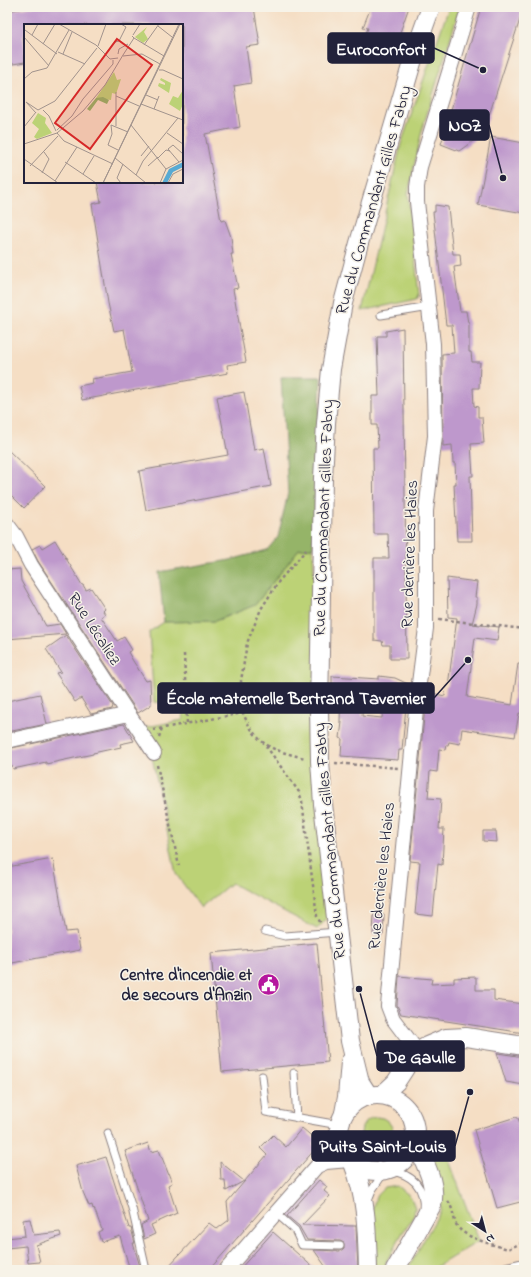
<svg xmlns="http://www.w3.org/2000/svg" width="531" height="1277" font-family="'Indie Flower',sans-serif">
<rect width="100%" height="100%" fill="#f7f3e8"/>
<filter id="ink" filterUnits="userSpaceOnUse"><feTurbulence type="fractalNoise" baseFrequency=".025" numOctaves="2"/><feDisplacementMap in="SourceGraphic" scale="8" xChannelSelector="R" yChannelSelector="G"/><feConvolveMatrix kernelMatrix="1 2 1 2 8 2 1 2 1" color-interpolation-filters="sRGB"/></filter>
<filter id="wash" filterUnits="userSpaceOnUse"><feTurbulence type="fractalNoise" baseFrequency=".012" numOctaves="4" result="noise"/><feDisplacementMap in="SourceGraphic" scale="16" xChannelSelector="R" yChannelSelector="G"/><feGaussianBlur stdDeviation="0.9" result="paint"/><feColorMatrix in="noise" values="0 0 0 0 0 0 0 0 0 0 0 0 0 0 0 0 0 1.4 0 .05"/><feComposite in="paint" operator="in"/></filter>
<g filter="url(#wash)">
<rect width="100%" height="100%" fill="#f5dec4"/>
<!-- green -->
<g fill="#bcd276" stroke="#6f7a58">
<path d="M449,7H460L422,130L408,194L419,295L417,299L362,311L401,144Z"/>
<path d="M313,548L328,918L317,929L231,883L201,908L176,874L146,727L183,720L184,705L154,702L149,632L164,622L215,621L255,605L299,549Z"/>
<circle cx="377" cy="1133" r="16"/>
<path d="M440,1136L479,1241L431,1270H407L441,1210L439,1191L427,1139Z"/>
<path d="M398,1186L411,1197L415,1208L413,1219L403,1232L386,1262L384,1270H374L372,1210L376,1197L385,1188Z"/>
</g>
<!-- forest -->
<path fill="#95b467" stroke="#5c6b51" d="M281,377H321L313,548L299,549L255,605L215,621L164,622L159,572L230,560L267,550L278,537L288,493Z"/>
<g id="blocks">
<!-- building -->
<g fill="#be98cc" fill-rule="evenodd">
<path d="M30,7H254L260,45L246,47L251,83L234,86L240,127L205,134L221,221L225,220L231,237L233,254H231L238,288L233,289L246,362L227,365L228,373L82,400L79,386L93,383L92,379L132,372L124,329L114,331L108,303L92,204L101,202L97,182H182V25H25V36H23L25,49V62L7,65V11Z"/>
<path d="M371,7H409L392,55L362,44L368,28L363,27Z"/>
<path d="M481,7H524L483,134L459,151L441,144Z"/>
<path d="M491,137L524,143V213L478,205Z"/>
<path d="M435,205L448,207L453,254H460L461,266L454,267L460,311H466L468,323H469V352H471L472,362H480L479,388H473L474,406L478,407V417H482L484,443L471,444L473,476H470L472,541H457L454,484H456L455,463H453L452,445L443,446L442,354L454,353L452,325H446L433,212H435Z"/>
<path d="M403,328L407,659H390V645H383L382,641L374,640V558H389L388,534H374L373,448H378L377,425H372V396H379L377,336H386V331Z"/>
<path d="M244,392L254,450L264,448L271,486L146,510L139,471L228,455L217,397Z"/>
<path d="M7,449L45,486L24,508L7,491Z"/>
<path d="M55,540L82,585H83L86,590L91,588L105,609L103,611L105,614L101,617L117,641L124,637L132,650L128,652L133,661L146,681L150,680L151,705L138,713L38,561L32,549L40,545L42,548Z"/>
<path d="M20,569L21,581L46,626L60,624L66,634L7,639V570Z"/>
<path d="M447,578L477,582L475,597H477V604L472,624L499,627L497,641L475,638L467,697L512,705L518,664H524V714L519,713L515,737L462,729L460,744L449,742L448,745H446L445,750L439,749L437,772L430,771L428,798L441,799L439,829H444L442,865L438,864L433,916L415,914L420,862L410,861L426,697L427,692L445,696L446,686H448L457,618L448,617Z"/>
<path d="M66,635L113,706L112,709L91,714L81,698L75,702L56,673L61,672L46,649Z"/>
<path d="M332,676L379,679V676L395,678L408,684L402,750H399L398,760L341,756L342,739L340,738L342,722H340L341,687H332ZM364,689L385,690L382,718L362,716Z"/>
<path d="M40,694L47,724L7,732V701Z"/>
<path d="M124,724L134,741L120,744L121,747L93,753V754L46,764V762L13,769L12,766L7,767V749Z"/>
<path d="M483,831H496L497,842L483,841Z"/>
<path d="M53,859L66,932L77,931L80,950L7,964V867Z"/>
<path d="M374,914L384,915L383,935L373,934Z"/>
<path d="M317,943L328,1062L222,1072L211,953Z"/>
<path d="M399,976L432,979L431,984L454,983V978L476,977V990H494V1000L524,1004V1033L401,1014L397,1005Z"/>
<path d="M497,1053L524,1057V1085L506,1082Z"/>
<path d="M516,1117L518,1118L522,1129H524V1201L497,1208L474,1130Z"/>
<path d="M302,1128L316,1140L312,1144L317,1147L209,1270H165L209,1223L217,1229L229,1220L227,1202L267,1155L260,1148L273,1135L286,1147Z"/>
<path d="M148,1143L151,1152L159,1150L172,1183L168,1185L177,1213L151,1225L155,1234L144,1239L141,1225L148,1221L125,1151Z"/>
<path d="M106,1157L129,1228H131L135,1243H133L141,1270H130L120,1236L101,1242L98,1232L102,1230L94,1208L93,1209L92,1205L89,1206L83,1192L76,1166Z"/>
<path d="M220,1162L224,1165L244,1181L226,1191L225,1180H221Z"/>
<path d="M319,1180L327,1187L324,1191L330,1196L302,1225L356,1226L358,1270H328L314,1250L340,1251L344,1248V1243L340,1241L307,1240L299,1226L287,1216Z"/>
<path d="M30,1219L34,1235L60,1232L61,1236L36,1245L40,1262L28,1263L26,1246L7,1248V1238L25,1236L23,1220Z"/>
<path d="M273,1232L316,1270H288L284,1267L281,1270H239Z"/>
</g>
</g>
</g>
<g filter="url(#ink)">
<use href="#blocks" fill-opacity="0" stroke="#8c8080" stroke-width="1"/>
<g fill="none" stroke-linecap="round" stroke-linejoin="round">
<defs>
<g id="service">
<path d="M381,315L430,307"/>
<path d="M265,931L285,936L338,932"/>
<path d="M294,1073L297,1118"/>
<path d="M262,1076L266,1112L339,1125"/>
<path d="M108,1133L132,1208L146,1270"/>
<path d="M388,1170C412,1174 426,1186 423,1212"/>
<path d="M368,1200L372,1190L385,1171"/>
<path d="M276,1213L295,1230L302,1245L340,1246"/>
</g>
<g id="minor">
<path d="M7,524L16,536L31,565L154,753"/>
<path d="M7,741L129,714"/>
<path d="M418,1052L393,1019L388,1006L417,699L426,628V511L435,436L433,344L417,202V187L420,167L469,7"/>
<path d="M226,1270L317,1166L326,1162L349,1160"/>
<path d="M507,1270L524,1266"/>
</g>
<g id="tertiary">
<circle cx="377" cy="1133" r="38"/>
<path d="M382,1095L396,1082L409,1062L418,1052L427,1046L446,1038L466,1037L524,1046"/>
<path d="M369,1096L360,1082L350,1041L323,804L320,761L319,710L323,478L326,423L331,369L343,303L359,243L416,49L431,7"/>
<path d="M344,1113L347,1097L350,1062"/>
<path d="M353,1163C367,1198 367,1234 368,1270"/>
<path d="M395,1270L432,1205C438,1182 422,1160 415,1140"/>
</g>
</defs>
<!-- service casing -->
<use href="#service" stroke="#8c8080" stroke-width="9"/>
<!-- minor casing -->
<use href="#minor" stroke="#8c8080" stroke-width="16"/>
<!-- tertiary casing -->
<use href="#tertiary" stroke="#8c8080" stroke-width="20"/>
<!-- path -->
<g stroke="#8c8080" stroke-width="2.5" stroke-dasharray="3 3" stroke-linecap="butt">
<path d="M439,619L524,629"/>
<path d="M184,654L187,724"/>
<path d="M243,713L241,681L247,643L261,609L279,581L306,550"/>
<path d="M153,730L243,713C257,746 272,750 305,758"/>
<path d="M159,737L162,728"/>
<path d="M266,746L299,792L302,801L317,916L321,924"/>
<path d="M335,763L398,768"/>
<path d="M157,765L179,866"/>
<path d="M448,1201C453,1208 453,1216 456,1224C462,1238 495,1245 508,1249L524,1242"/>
</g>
<!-- service -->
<use href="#service" stroke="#fff" stroke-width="7"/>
<!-- minor -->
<use href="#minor" stroke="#fff" stroke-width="14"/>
<!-- tertiary -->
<use href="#tertiary" stroke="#fff" stroke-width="18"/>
</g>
</g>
<!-- icons -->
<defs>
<symbol id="civic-disc" viewBox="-11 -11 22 22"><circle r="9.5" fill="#b5179e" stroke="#f7f3e8"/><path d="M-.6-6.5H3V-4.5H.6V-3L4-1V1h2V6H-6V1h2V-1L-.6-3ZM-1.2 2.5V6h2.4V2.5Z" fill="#fff"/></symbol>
</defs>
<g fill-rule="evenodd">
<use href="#civic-disc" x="256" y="972" width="25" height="25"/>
</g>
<g text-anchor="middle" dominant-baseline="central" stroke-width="3" stroke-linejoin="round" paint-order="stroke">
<!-- street labels -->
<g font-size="17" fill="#22223b" stroke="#f7f3e8">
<text transform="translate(374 200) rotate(-74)">Rue du Commandant Gilles Fabry</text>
<text transform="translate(324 518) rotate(-88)">Rue du Commandant Gilles Fabry</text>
<text transform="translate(410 554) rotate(-88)">Rue derrière les Haies</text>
<text transform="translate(94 629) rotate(57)">Rue Lécaliez</text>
<text transform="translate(330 841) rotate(-95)">Rue du Commandant Gilles Fabry</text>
<text transform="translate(382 876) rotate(-84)">Rue derrière les Haies</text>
</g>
<!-- poi labels -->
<g font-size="17" font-weight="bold" fill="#22223b" stroke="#f7f3e8" text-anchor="end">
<text x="252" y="975">Centre d'incendie et<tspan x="252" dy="20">de secours d'Anzin</tspan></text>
</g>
</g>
<!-- overview -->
<g transform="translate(24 24)">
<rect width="159" height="159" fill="#f5dec4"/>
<path d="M123,3L120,8L124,15L119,19L111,13ZM90,48L93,56L97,55L92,70L88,69L87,76L72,74ZM137,54L147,59L145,69L134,62L135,59L141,61V59L136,56ZM159,66V80L156,87L145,80L149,72L154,74ZM14,89L22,94L21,99L28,109L13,115L10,113L15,105L8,99Z" fill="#bcd276"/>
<path d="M79,73L85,76L83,80L74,76L66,87L63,85L72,74Z" fill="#95b467"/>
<path d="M159,138V143L149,148L143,159H138L145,145Z" fill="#58aad3"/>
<path fill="none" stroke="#a1938d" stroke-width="1" d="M35,0L72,21L86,35L94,34M134,2L148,13M1,6L33,30M8,11L14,0M109,11L116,0M0,13L25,42M110,14L140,32M91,18L95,17L102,3L97,0M19,20L31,0M120,21L135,0M74,22L82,0M34,28L61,40M39,30L48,8M94,30L95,25L104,20M99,31L110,14L108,12L110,14M99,32L118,30L136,40M135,46H139L159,55M0,55L8,48L23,44L45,6M92,68V102M122,71L134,76M92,72L115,82M117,80L159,96M130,85L135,72M14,86L31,77L73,24M19,86L25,92L32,107M12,89L2,78L14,86M107,101L142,145M0,103L12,88M33,106L48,92L59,75L89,40V36M33,109L40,117L89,140M143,109L159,120M0,120L33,109L59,87L81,61L99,31M94,126L84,121L88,110L87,101L104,108M117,132L125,122M91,134L122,159M134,134L142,126L146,127M0,135L34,159M41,138L72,159M155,138L144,125L149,121L159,130M6,142L34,112M124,142L134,133M142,145L159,136M18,149L25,135L20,128M59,150L70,132M112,151L119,137L154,94M31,157L53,123M79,159L155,0M79,159L156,0M97,159L93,154L99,140M136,159L142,145M144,159L149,150L159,145"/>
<path fill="#d62828" fill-opacity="0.15" stroke="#d62828" stroke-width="2" d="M93,15L128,41L66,125L31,99Z"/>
<rect width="159" height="159" fill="none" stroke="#22223b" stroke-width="2"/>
</g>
<!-- callouts -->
<path fill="none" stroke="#22223b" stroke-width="1.5" d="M483 70L434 48M503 178L489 125M468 660L434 698M359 989L377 1056M470 1092L455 1146"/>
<g fill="#22223b" stroke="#f7f3e8" stroke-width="1.5">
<circle cx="483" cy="70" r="4"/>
<circle cx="503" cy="178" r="4"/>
<circle cx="468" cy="660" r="4"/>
<circle cx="359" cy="989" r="4"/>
<circle cx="470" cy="1092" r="4"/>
</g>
<g fill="#22223b" stroke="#22223b" stroke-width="1.5">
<rect x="328" y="33" width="106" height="30" rx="4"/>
<rect x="440" y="110" width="49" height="30" rx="4"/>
<rect x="158" y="683" width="276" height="30" rx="4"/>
<rect x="377" y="1041" width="87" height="30" rx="4"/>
<rect x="312" y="1131" width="143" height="30" rx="4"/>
</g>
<g font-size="18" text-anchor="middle" font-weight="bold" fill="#fff">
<text x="381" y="55">Euroconfort</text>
<text x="465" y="131">NOZ</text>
<text x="296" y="704">École maternelle Bertrand Tavernier</text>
<text x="420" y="1063">De Gaulle</text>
<text x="383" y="1152">Puits Saint-Louis</text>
</g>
<!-- margin -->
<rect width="531" height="1277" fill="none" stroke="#f7f3e8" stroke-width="24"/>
<!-- north arrow -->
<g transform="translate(485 1231) rotate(144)" stroke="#f7f3e8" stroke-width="3" paint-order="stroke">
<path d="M0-3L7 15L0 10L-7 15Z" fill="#22223b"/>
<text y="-6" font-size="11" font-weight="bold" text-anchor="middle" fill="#22223b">N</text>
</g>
</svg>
